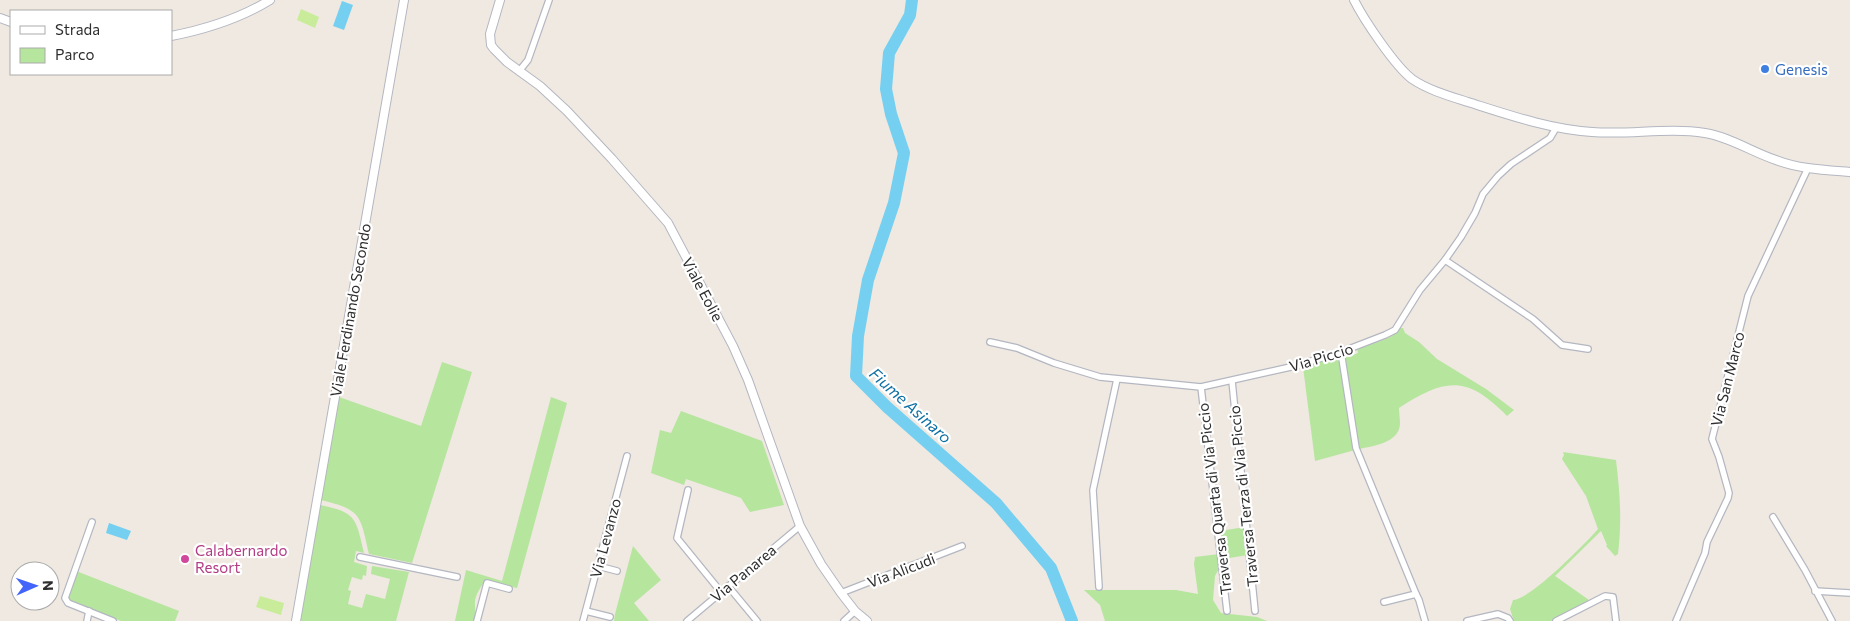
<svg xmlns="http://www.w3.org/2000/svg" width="1850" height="621" font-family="Commissioner,sans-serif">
<rect width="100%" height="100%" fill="#efe9e1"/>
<!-- green -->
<g fill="#b6e59e">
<path d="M1400,328H1403L1405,333L1419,342L1437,359L1486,389L1514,410L1507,416C1467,375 1445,378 1399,408C1399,413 1400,419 1400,424C1399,443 1373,446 1359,449L1345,355L1351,350L1353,355L1358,353L1357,348C1371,344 1392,340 1400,328Z"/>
<path d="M1337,356L1341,360L1355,450L1315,461L1303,367Z"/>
<path d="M442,362L472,372L412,563L369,554C360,515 362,510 321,500L339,397L421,426Z"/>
<path d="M551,397L567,403L517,588L486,580C481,586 474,597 475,604C475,612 476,613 474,621H455L466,570L502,581Z"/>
<path d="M681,411L762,441L784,505L750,512L741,498L686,479L684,485L651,473L660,430L671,433Z"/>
<path d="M1563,452L1616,460C1620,493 1622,521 1618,554L1615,556L1606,546L1607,545L1601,531L1555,576L1589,600L1551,621H1514L1510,609L1513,600C1530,600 1586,543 1598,529L1586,496L1562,459L1564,455Z"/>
<path d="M320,505C356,512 356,518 364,553L356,551L354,562L367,566L366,576L363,575L362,580L352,577L348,590L351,591L348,604L362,608L366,594L385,599L390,579L371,574L372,566L409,572L396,621H300Z"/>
<path d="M1245,527L1248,555L1223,559L1220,531Z"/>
<path d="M633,546L661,580L634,603L649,621H614L615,614Z"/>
<path d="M1219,554L1220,567L1215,576L1213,600L1221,613L1257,617L1267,621H1105L1100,605L1084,590H1176L1198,594L1194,564L1195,557Z"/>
<path d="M76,571L179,611L175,621H121L71,602L68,598Z"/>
</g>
<!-- pitch -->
<g fill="#c9ec9a">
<path d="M301,9L319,17L315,28L297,20Z"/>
<path d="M260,596L284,603L281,615L256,607Z"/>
</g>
<!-- water -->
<g fill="#75cff0">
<path d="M342,1L353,5L344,30L333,26Z"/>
<path d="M109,523L131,531L127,540L106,533Z"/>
</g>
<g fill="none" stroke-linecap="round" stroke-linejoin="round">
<!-- river -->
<path stroke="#75cff0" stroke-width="12" d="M912,0L910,15L889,53L886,89L891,114L904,153L894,203L868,280L858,336L856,376L887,407L996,503L1051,568L1072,621"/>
<defs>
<g id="street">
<path d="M520,70L528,60L549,0"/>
<path d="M1445,260L1533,319L1562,345L1588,349"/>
<path d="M990,342L1017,348L1054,363L1100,377L1201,387L1295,366L1341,352L1385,335L1395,330L1420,290L1445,260L1461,237L1475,213L1483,194L1498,176L1511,164L1550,138L1556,128"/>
<path d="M1341,352L1356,448L1416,594L1384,602"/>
<path d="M1232,381L1255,611"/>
<path d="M1201,387L1227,611"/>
<path d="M688,490L677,538L721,592"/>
<path d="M1773,517L1805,570L1832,621"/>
<path d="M92,522L65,598L68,603L113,621"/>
<path d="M360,557L457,577"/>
<path d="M598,566L617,571"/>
<path d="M728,586L757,621"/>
<path d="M1099,587L1093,490L1117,379"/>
<path d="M1815,591L1850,593"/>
<path d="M841,593L962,546"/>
<path d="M1416,594L1419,600L1425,621"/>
<path d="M586,611L610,617"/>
<path d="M87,621L89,611"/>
<path d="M477,621L487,583L509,589"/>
<path d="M583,621L627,456"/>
<path d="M687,621L800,526"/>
<path d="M844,621L855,611"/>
<path d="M1467,621L1498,614L1508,618L1510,621"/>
<path d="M1556,621L1605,596L1613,597L1616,621"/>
<path d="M1676,621L1705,553L1707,542L1728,498L1729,493L1719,457L1712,439L1748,296L1808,168"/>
</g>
<g id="secondary">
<path d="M500,0L490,34L491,45L494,49L507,62L540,86L567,111L612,159L668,223L733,346L748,380L800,526L821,564L841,593L855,611L867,621"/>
<path d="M1354,0C1364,20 1395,66 1412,79C1428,90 1449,96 1468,102C1509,115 1549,129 1592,132C1630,135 1668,127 1705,133C1730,137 1752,152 1776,160C1799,169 1825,170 1850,172"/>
<path d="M0,18L11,22"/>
<path d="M171,36C207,29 239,19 270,0"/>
<path d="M296,621L404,0"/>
</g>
</defs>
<!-- street casing -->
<use href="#street" stroke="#b4b7c1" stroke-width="8"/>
<!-- secondary casing -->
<use href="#secondary" stroke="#b4b7c1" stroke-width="10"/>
<!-- street -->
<use href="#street" stroke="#fff" stroke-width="5.5"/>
<!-- secondary -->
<use href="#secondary" stroke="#fff" stroke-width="8"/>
</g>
<!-- markers -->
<circle fill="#3f7fe0" stroke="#fff" stroke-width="2" cx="1765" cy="69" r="5"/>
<circle fill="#d1479c" stroke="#fff" stroke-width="2" cx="185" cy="559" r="5"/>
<g text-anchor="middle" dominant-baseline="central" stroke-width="4.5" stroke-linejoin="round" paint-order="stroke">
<!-- shop labels -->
<g font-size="15" fill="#366cbe" stroke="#fff" text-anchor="start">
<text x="1775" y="69">Genesis</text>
</g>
<!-- street labels -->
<g font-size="15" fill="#2e2e2e" stroke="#fff">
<text transform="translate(703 289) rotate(62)">Viale Eolie</text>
<text transform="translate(350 310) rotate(-80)">Viale Ferdinando Secondo</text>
<text transform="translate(1321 357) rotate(-17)">Via Piccio</text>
<text transform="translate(1727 379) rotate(-76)">Via San Marco</text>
<text transform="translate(1243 496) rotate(-96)">Traversa Terza di Via Piccio</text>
<text transform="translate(1214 499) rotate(-97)">Traversa Quarta di Via Piccio</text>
<text transform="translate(605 538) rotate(-75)">Via Levanzo</text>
<text transform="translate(901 570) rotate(-21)">Via Alicudi</text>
<text transform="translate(743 573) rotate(-40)">Via Panarea</text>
</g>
<!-- hotel labels -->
<g font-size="15" fill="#b23c85" stroke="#fff" text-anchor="start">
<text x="195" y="550">Calabernardo<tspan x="195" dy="17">Resort</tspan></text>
</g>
<!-- water labels -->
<g font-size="16" font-style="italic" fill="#0d6fa3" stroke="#fff">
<text transform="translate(911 405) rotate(42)">Fiume Asinaro</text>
</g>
</g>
<!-- legend -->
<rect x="10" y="10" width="162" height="65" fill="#ffffff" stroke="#ababab"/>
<rect x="20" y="26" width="25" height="8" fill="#ffffff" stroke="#ababab"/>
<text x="55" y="35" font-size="15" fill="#2e2e2e">Strada</text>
<rect x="20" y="48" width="25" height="15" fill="#b6e59e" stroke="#ababab"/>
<text x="55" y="60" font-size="15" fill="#2e2e2e">Parco</text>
<!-- north arrow -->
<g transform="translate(35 586) rotate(88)"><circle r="24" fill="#ffffff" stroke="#ababab"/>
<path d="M0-4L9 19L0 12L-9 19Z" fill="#4264fb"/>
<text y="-8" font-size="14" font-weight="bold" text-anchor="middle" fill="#2e2e2e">N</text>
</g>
</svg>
